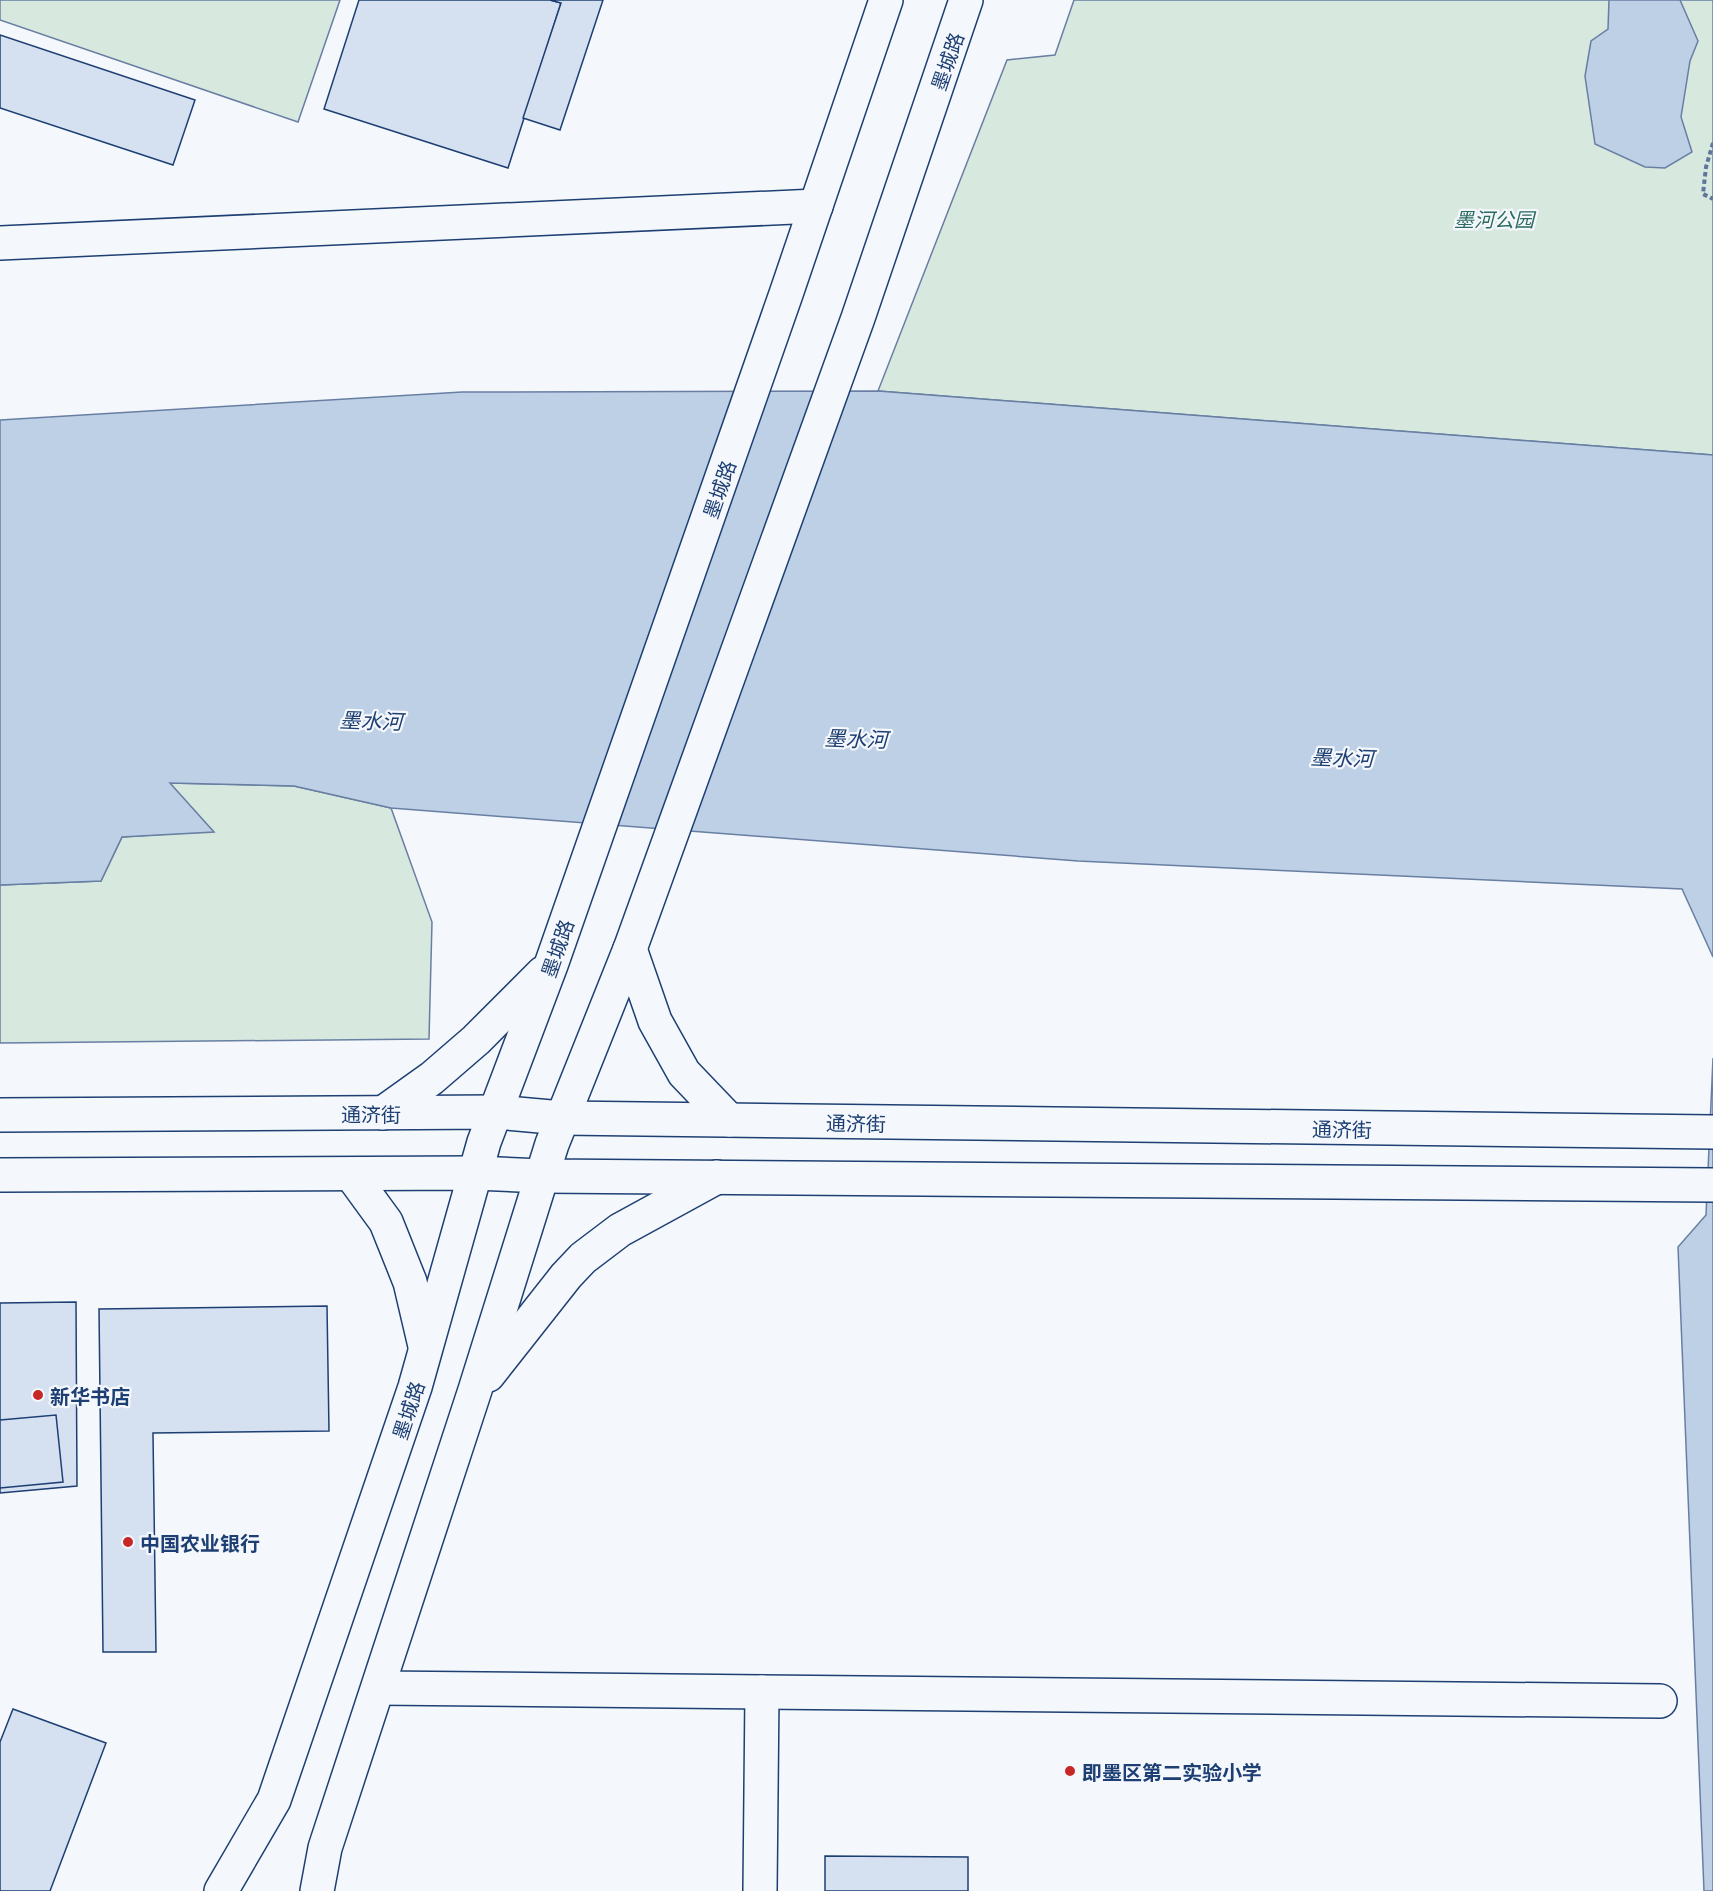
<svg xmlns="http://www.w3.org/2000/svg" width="1713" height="1891" font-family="Literata,'Noto Sans SC',serif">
<rect width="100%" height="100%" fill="#f4f7fb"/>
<!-- green -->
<g fill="#d7e8df" stroke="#687fa3" stroke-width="1.5">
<path d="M0,0H340L298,122L0,20Z"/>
<path d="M1074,0H1713V455L878,391L1007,60L1055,55Z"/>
<path d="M169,783L294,786L391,808L432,922L429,1039L0,1043V885L101,881L122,837L213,831Z"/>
</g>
<!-- water -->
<g fill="#bed0e5" stroke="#687fa3" stroke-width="1.5">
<path d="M1609,0H1680L1698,41L1690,61L1681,117L1692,152L1665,168L1645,167L1595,144L1585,76L1591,41L1608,29Z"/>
<path d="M878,391L1713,455V957L1682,889L1078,861L391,808L294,786L170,783L214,832L122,837L101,881L0,885V420L462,392Z"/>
<path d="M1713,1058V1891H1704L1678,1247L1706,1215Z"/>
</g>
<!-- building -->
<g fill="#d5e0f0" stroke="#1d3f73" stroke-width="1.5">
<path d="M359,0H550L561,3L508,168L324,109Z"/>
<path d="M550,0H603L560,130L523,118L561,3Z"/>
<path d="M0,35L195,100L173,165L0,108Z"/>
<path d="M76,1302L77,1486L0,1493V1303Z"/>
<path d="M327,1306L329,1431L153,1433L156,1652H103L99,1309Z"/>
<path d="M56,1415L63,1482L0,1488V1420Z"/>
<path d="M13,1709L106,1743L50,1891H0V1742Z"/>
<path d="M825,1856L968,1857V1891H825Z"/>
</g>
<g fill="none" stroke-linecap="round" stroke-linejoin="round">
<defs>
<g id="minor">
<path d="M0,243L816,206"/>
<path d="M0,1115L496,1112L562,1118L1713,1132"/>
<path d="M0,1175L475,1173L542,1176L1713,1185"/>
<path d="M378,1688L1660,1701"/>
<path d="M760,1891L762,1692"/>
</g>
<g id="major">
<path d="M630,949L655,1021L684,1073L729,1120"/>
<path d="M383,1113L432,1078L476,1040L543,973"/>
<path d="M351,1174L386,1222L410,1282L425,1346"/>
<path d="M488,1375L566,1276L583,1258L620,1230L717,1177"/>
<path d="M221,1891L274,1800L415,1387L484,1142L551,965L786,294L886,0"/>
<path d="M317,1891L325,1848L475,1390L552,1144L630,949L858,318L966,0"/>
</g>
</defs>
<!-- minor casing -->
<use href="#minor" stroke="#1d3f73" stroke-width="36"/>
<!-- major casing -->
<use href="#major" stroke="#1d3f73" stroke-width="36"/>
<!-- path -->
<path stroke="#5e769c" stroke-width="4" stroke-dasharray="4.5 3" stroke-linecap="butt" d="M1713,143L1706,167L1703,194L1713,199"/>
<!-- minor -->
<use href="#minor" stroke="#f4f7fb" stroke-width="33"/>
<!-- major -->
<use href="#major" stroke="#f4f7fb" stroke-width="33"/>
</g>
<!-- markers -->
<g fill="#c62828" stroke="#f4f7fb" stroke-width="2">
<circle cx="38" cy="1395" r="6"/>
<circle cx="128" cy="1542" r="6"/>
<circle cx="1070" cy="1771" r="6"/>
</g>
<g text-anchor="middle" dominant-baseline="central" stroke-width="4.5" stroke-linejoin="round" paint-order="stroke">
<!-- street labels -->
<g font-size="20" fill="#1d3f73" stroke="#f4f7fb">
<text transform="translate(946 61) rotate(-71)">墨城路</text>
<text transform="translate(718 489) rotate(-71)">墨城路</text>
<text transform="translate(556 948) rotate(-71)">墨城路</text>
<text x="371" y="1113">通济街</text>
<text transform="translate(856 1122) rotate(1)">通济街</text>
<text transform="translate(1342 1128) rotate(1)">通济街</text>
<text transform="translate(407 1410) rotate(-72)">墨城路</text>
</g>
<!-- park labels -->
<g font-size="20" font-style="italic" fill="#2c6c60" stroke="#f4f7fb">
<text x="1494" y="218">墨河公园</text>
</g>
<!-- poi labels -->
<g font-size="20" font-weight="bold" fill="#1d3f73" stroke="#f4f7fb" text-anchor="start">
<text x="50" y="1395">新华书店</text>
<text x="140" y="1542">中国农业银行</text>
<text x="1082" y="1771">即墨区第二实验小学</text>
</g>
<!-- water labels -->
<g font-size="21" font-style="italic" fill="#1d3f73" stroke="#f4f7fb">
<text transform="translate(371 719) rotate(2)">墨水河</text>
<text transform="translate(856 737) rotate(2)">墨水河</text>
<text transform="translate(1342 756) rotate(2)">墨水河</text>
</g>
</g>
</svg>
